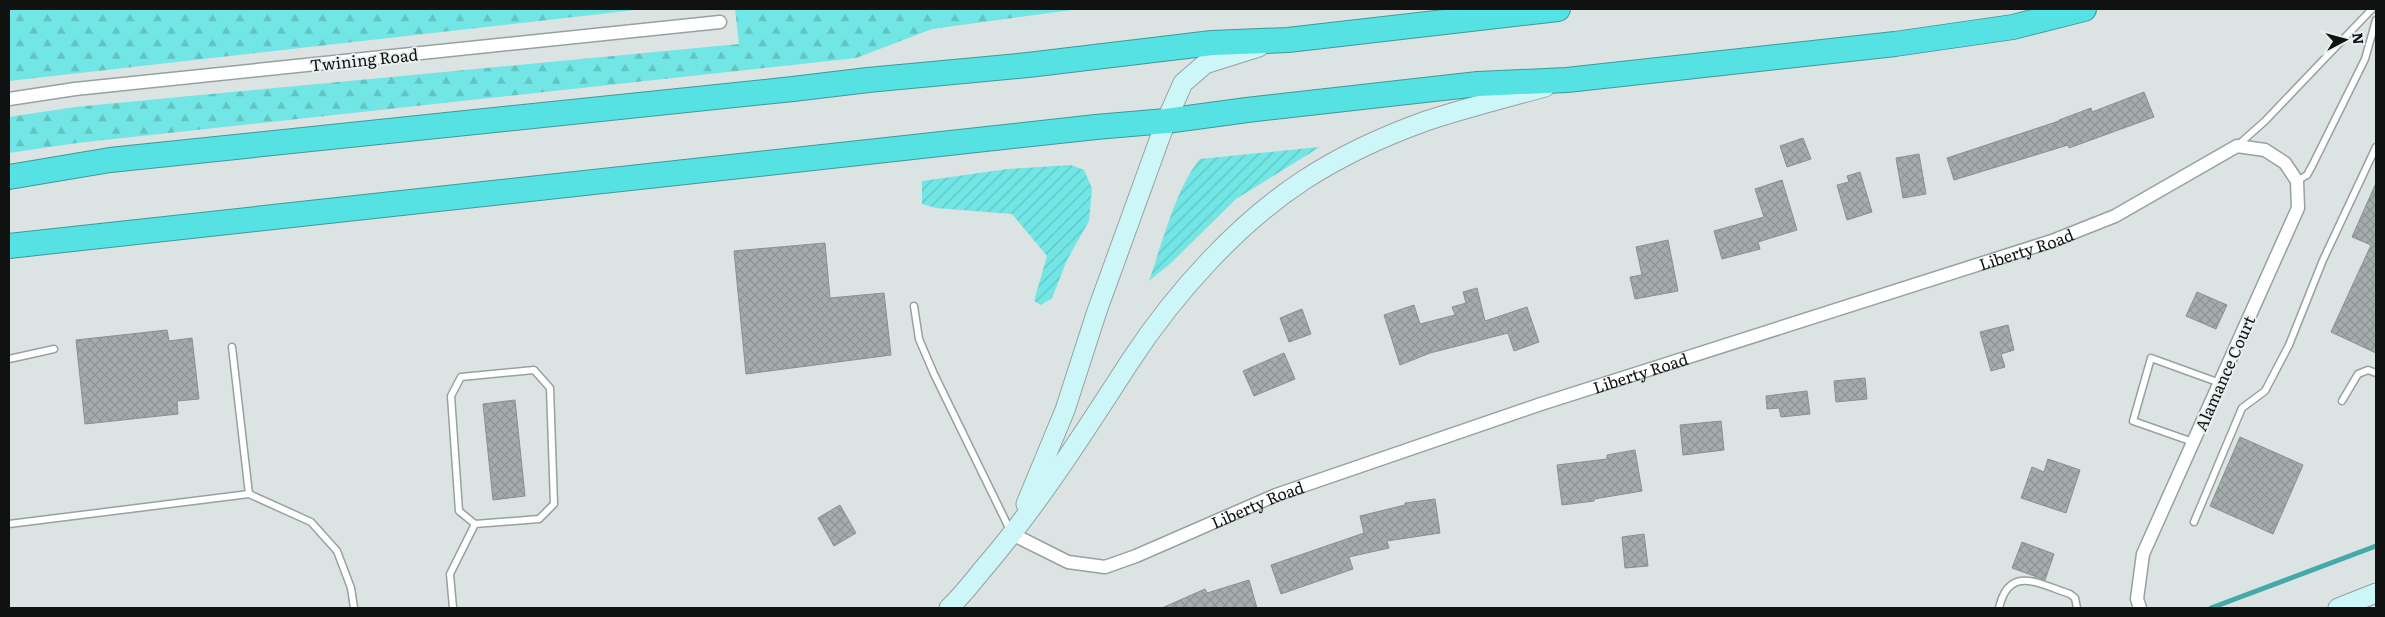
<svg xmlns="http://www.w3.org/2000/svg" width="2385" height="617" font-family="Literata,serif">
<defs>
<pattern id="forest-firs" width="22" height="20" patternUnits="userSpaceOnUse" patternTransform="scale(1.25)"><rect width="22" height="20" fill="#72e5e5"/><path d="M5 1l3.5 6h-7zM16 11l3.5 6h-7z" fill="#62c3c3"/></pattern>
<pattern id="garden-furrows" width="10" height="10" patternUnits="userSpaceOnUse" patternTransform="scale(1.25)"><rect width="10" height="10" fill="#72e5e5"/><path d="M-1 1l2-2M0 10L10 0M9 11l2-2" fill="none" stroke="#62c3c3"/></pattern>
<pattern id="building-cross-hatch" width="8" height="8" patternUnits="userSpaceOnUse" patternTransform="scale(1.25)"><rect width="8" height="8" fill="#a4acac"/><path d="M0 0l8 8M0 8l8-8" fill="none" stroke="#8c9393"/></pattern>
</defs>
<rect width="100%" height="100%" fill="#dbe3e3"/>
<!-- forest -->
<g fill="url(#forest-firs)">
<path d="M9,9H644L9,81Z"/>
<path d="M735,9H1079L932,29L856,58L77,143L9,153V117L75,107L739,44Z"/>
</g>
<!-- garden -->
<g fill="url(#garden-furrows)">
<path d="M1320,147L1236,199L1172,262L1149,281C1161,247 1177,185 1200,159Z"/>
<path d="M1071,165L1084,170L1092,188L1089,221L1067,260L1052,298L1041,305L1034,301L1047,256L1012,214L936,208L922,204V181L1008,169Z"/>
</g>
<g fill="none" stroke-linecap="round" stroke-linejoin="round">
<!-- stream -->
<path stroke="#43a9a9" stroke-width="5" d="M2211,608L2376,546"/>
</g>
<!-- building -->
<g fill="url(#building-cross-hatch)" stroke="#899090">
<path d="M2144,92L2154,117L2069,148L2068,145L1954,180L1947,158L2059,121V120L2091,108L2092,112Z"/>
<path d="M1803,138L1811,159L1787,167L1780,146Z"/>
<path d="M1919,154L1926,194L1903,198L1896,158Z"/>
<path d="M1860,172L1872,212L1847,220L1837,185L1849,182L1847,176Z"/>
<path d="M1782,180L1797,230L1758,242L1760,249L1722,259L1714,231L1764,217L1755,189Z"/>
<path d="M2376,183V353L2331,332L2371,245L2352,237Z"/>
<path d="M1668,240L1678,291L1635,299L1630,277L1642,275L1636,247Z"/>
<path d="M825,243L830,298L884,293L891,355L746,374L734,251Z"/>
<path d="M1477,288L1485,321L1527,307L1539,342L1514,351L1508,333L1430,353L1400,365L1384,315L1414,305L1420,324L1455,315L1452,307L1466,303L1463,292Z"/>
<path d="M2197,292L2227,305L2216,329L2186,316Z"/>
<path d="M1302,309L1311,334L1289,342L1280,318Z"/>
<path d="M2008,325L2014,350L2001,354L2005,367L1991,371L1980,332Z"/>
<path d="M167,330L169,341L192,338L199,399L177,401L178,414L85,424L76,340Z"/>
<path d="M1284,353L1295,379L1254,396L1243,371Z"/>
<path d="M1865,378L1867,399L1836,402L1834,381Z"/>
<path d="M1807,391L1810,414L1781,417L1779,408L1767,409L1766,396Z"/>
<path d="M515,400L525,496L493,500L483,404Z"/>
<path d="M1721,421L1724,450L1683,455L1680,425Z"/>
<path d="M2240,437L2303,465L2273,534L2210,506Z"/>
<path d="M1635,450L1642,491L1594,499V501L1562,505L1557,465L1607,459V455Z"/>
<path d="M2048,459L2080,470L2066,513L2021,498L2032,467L2044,472Z"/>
<path d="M1435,499L1440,533L1387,541L1389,548L1349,557L1353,569L1281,594L1271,565L1364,533L1360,516L1405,505V503Z"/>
<path d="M840,505L856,533L834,546L818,518Z"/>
<path d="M1644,534L1648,566L1625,568L1622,537Z"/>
<path d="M2022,542L2054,554L2045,580L2012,568Z"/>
<path d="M1249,580L1257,608H1162L1205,589L1207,593Z"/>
</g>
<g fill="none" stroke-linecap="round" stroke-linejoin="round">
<defs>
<g id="lane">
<path d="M2238,145L2265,121L2372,9"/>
<path d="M2297,181L2307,175L2312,166L2365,59L2376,20"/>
<path d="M914,306L919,339L934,374L1011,532"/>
<path d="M232,347L249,494"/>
<path d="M9,359L54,349"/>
<path d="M534,370L550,388L554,504L539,519L475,524L459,511L451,396L461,377Z"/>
<path d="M2342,401L2358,374L2368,370L2376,373"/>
<path d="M2193,442L2133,421L2151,358L2220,383"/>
<path d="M2194,522L2242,408L2265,391L2289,345L2323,260L2376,147"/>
<path d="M9,524L249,494L311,522L337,551L351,588L354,608"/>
<path d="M453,608L450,574L475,524"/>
<path d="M1999,608C2009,564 2039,584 2070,594L2075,598L2077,608"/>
</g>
<g id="street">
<path d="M9,99L75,89L720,22"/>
<path id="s1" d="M1012,534L1068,562L1105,567L1136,556L1276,495L1541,404L2052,241L2115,216L2237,146L2265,150L2285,163L2297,181L2298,208L2143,554L2137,599L2140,608"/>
</g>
<g id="secondary">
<path d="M1026,504L1065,410L1097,311L1166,121L1183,83L1205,64L1259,47"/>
<path d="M949,608C964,594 976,577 989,562C1043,498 1086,429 1131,360C1175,293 1237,224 1304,180C1341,156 1384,136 1426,121C1465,108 1505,98 1545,87"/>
<path d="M2338,608L2376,593"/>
</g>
<g id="highway">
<path d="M9,177L110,160L793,89L868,80L1028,65L1212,43L1288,40L1558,9"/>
<path d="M9,246L1096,127L1166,121L1247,110L1478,84L1567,80L1895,44L2013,27L2084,9"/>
</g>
</defs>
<!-- lane casing -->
<use href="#lane" stroke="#99a0a0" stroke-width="9"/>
<!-- street casing -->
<use href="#street" stroke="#99a0a0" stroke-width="15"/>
<!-- secondary casing -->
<use href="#secondary" stroke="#99a0a0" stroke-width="21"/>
<!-- highway casing -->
<use href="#highway" stroke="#3e999a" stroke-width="26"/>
<!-- lane -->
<use href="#lane" stroke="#fff" stroke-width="6"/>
<!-- street -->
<use href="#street" stroke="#fff" stroke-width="12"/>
<!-- secondary -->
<use href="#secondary" stroke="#ccf6f7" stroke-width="19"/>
<!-- highway -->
<use href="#highway" stroke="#56e2e3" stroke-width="24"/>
</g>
<g text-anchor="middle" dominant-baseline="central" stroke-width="4" stroke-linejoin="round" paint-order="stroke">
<!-- street labels -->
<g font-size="16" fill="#101212" stroke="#e8f0f0">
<text transform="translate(364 59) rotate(-6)">Twining Road</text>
<text stroke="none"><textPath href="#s1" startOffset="1075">Liberty Road</textPath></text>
<text stroke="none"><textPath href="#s1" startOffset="670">Liberty Road</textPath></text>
<text transform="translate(2224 373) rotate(-66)">Alamance Court</text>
<text stroke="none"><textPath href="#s1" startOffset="265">Liberty Road</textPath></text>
</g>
</g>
<!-- border -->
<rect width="2385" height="617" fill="none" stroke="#101212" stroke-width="20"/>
<!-- north arrow -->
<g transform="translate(2345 40) rotate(84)" stroke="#e8f0f0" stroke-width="4" paint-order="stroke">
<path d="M0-4L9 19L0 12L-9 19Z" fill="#101212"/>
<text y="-8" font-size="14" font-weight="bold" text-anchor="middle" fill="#101212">N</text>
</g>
</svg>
